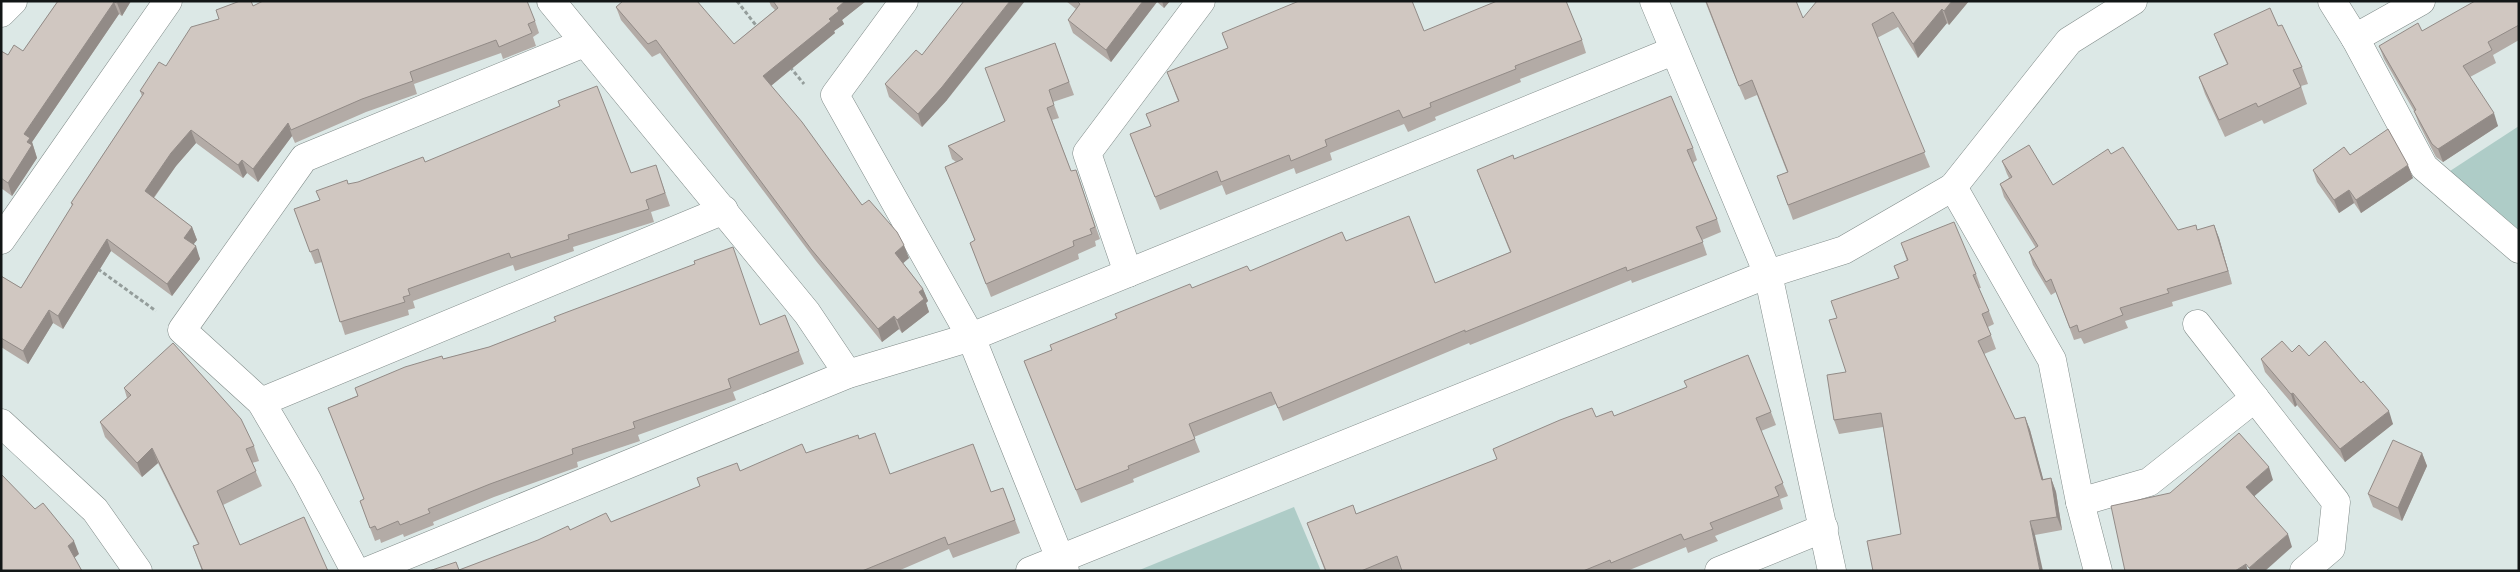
<svg xmlns="http://www.w3.org/2000/svg" width="2520" height="572" font-family="Literata,serif">
<rect width="100%" height="100%" fill="#dce8e6"/>
<!-- green -->
<g fill="#aeccc7">
<path d="M2519,126V232L2450,171Z"/>
<path d="M1294,507L1321,571H1137Z"/>
</g>
<g fill="none" stroke-linecap="round" stroke-linejoin="round">
<defs>
<g id="minor">
<path d="M551,1L807,313L848,374"/>
<path d="M904,1L835,95L971,337L1065,571"/>
<path d="M1654,1L1768,274L1832,571"/>
<path d="M2332,1L2355,38L2421,1"/>
<path d="M1,13L13,1"/>
<path d="M2355,38L2424,167L2519,249"/>
<path d="M1953,187L2052,360L2080,502L2098,571"/>
<path d="M1,240L168,1"/>
<path d="M1128,273L1087,153L1201,1"/>
<path d="M2197,324L2336,502L2331,548L2304,571"/>
<path d="M261,402L724,210"/>
<path d="M2080,502L2149,482L2255,398"/>
<path d="M355,571L307,480L261,402L182,330L304,158L584,43"/>
<path d="M368,571L848,374L971,337L1673,51"/>
<path d="M1030,571L1768,274L1844,250L1953,187L2069,41L2133,1"/>
<path d="M1719,571L1824,528"/>
</g>
<path id="tertiary" d="M1,423L95,510L138,571"/>
</defs>
<!-- minor casing -->
<use href="#minor" stroke="#808b89" stroke-width="29"/>
<!-- tertiary casing -->
<use href="#tertiary" stroke="#808b89" stroke-width="29"/>
<!-- path -->
<g stroke="#949d9b" stroke-width="3" stroke-dasharray="4 2.5" stroke-linecap="butt">
<path d="M737,1L758,28"/>
<path d="M790,67L804,84"/>
<path d="M98,269L156,311"/>
</g>
<!-- minor -->
<use href="#minor" stroke="#fff" stroke-width="28"/>
<!-- tertiary -->
<use href="#tertiary" stroke="#fff" stroke-width="28"/>
</g>
<!-- wall -->
<g fill="#b3aba6">
<path d="M58,1H131L122,16L119,14L32,142L37,158L12,196L1,188V51L8,55L23,51Z"/>
<path d="M769,1H866L842,20L844,24L834,31L835,33L771,86L862,205L909,258L903,263L923,289L928,301L926,303L929,312L902,333L899,329L882,342L816,261L660,53L652,57L621,20L616,7L734,44L775,10L771,6Z"/>
<path d="M1066,1H1170L1164,8L1157,2L1111,62L1073,33L1068,20L1076,9Z"/>
<path d="M1705,1L1803,18L1969,1L1949,25L1947,23L1918,58L1898,27L1877,38L1930,167L1793,220L1777,176L1787,172L1757,95L1745,100L1733,72Z"/>
<path d="M2519,1V40L2493,55L2496,63L2470,77L2498,126L2443,162L2436,157L2419,124L2414,111L2384,59L2379,46L2422,31Z"/>
<path d="M253,6L535,21L539,33L533,37L536,46L503,59L501,53L414,84L417,94L366,112L295,143L292,136L258,182L247,173L243,178L196,143L176,166L154,198L192,227L197,240L193,244L200,259L172,296L111,251L63,329L53,323L28,364L1,347V276L21,288L72,206L71,203L142,96L140,91L166,66L219,19Z"/>
<path d="M2278,26L2302,67L2308,84L2301,86L2307,104L2264,124L2262,120L2225,137L2205,94L2199,77L2227,64L2221,51L2214,34Z"/>
<path d="M1424,31L1582,40L1586,53L1520,79L1521,82L1435,117L1436,120L1408,132L1404,124L1330,153L1332,160L1296,174L1294,168L1226,195L1222,185L1160,210L1130,134L1151,126L1146,114L1178,101L1167,72L1228,48L1222,33Z"/>
<path d="M1055,43L1074,95L1053,102L1059,118L1052,120L1071,171L1076,170L1100,239L1095,241L1096,246L1078,254L1079,259L991,297L970,243L975,241L945,167L956,162L952,159L948,146L1005,121Z"/>
<path d="M922,55L947,100L922,127L889,97L885,84Z"/>
<path d="M1693,148L1697,160L1693,163L1717,219L1721,232L1702,240L1707,255L1632,283L1631,280L1470,345L1469,343L1283,421L1276,404L1194,437L1200,452L1133,479L1134,482L1081,503L1024,361L1052,350L1192,288L1250,271L1346,241L1435,283L1510,252L1477,170L1514,159Z"/>
<path d="M2111,154L2178,230H2198L2214,225L2219,238L2232,284L2172,302L2173,306L2125,321L2128,328L2084,344L2081,338L2074,340L2056,292L2051,295L2033,265L2029,252L2036,248L2004,197L2000,184L2009,178L2007,174L2002,161L2053,185Z"/>
<path d="M2350,155L2413,178L2361,213L2354,203L2339,213L2317,182L2313,170Z"/>
<path d="M425,162L631,173L660,177L670,206L651,212L654,222L573,247L574,251L515,271L513,265L413,301L415,308L408,310L409,315L345,335L322,262L315,264L294,209Z"/>
<path d="M1901,243L1976,274L1981,288H1979L1989,311L1994,324L1988,327L1996,349L1984,354L2015,419L2025,417L2030,430L2043,479L2051,478L2056,492L2062,530L2035,535L1901,534L1883,427L1839,434L1834,420L1846,372L1837,318L1898,278L1894,266L1907,261Z"/>
<path d="M785,315L804,364L733,392L736,400L638,435L640,441L577,462L578,467L494,497L433,522L434,525L404,537L403,534L381,543L380,539L375,541L360,501L364,499L328,408L443,359L489,347L556,321L760,325Z"/>
<path d="M2292,352L2309,356L2361,383L2393,424L2345,462L2297,405L2295,407L2265,372L2261,359Z"/>
<path d="M124,388L254,446L259,461L252,463L262,486L223,505L240,545L328,571H202L193,546L198,544L158,463L142,477L105,437L100,422L127,398Z"/>
<path d="M1771,412L1776,425L1761,431L1788,496L1780,499L1783,509L1715,536L1718,541L1688,553L1686,547L1627,571H1402L1401,569L1397,571H1325L1307,523L1356,514L1497,459L1493,449L1596,417Z"/>
<path d="M859,438L890,474L991,492L1003,488L1020,533L953,558L949,549L898,571H429L459,570L570,530L611,522L740,471Z"/>
<path d="M2422,453L2427,466L2402,521L2373,507L2368,494Z"/>
</g>
<!-- shaded-wall -->
<g fill="#928b87">
<path d="M118,1H131L122,16L117,3Z"/>
<path d="M845,1H866L842,20L844,24L834,31L835,33L767,89L763,76L829,19L837,8Z"/>
<path d="M1010,1H1025L947,100L922,127L918,114Z"/>
<path d="M1143,1H1156L1157,2L1111,62L1106,50Z"/>
<path d="M1162,1H1170L1164,8Z"/>
<path d="M1952,1H1969L1949,25L1944,11Z"/>
<path d="M114,2L119,14L32,142L37,158L12,196L8,183L24,134Z"/>
<path d="M1942,9L1947,23L1918,58L1913,44Z"/>
<path d="M2494,113L2498,126L2443,162L2438,149Z"/>
<path d="M288,123L292,136L258,182L253,169Z"/>
<path d="M191,130L196,143L176,166L149,204L145,191L171,153Z"/>
<path d="M242,160L247,173L243,178L238,165Z"/>
<path d="M2408,165L2413,178L2361,213L2356,200Z"/>
<path d="M2349,190L2354,203L2339,213L2334,200Z"/>
<path d="M2214,225L2219,238L2232,284L2228,271Z"/>
<path d="M192,227L197,240L189,250L184,238Z"/>
<path d="M107,239L111,251L63,329L58,316Z"/>
<path d="M904,245L909,258L900,266L895,253Z"/>
<path d="M196,246L200,259L172,296L167,284Z"/>
<path d="M923,289L928,301L926,303L929,312L902,333L897,320L919,292Z"/>
<path d="M49,310L53,323L28,364L23,351Z"/>
<path d="M894,316L899,329L882,342L878,329Z"/>
<path d="M2293,393L2297,405L2295,407L2291,394Z"/>
<path d="M2389,411L2393,424L2345,462L2340,449Z"/>
<path d="M2025,417L2030,430L2047,493L2042,480Z"/>
<path d="M152,448L158,463L142,477L137,463Z"/>
<path d="M2422,453L2427,466L2402,521L2398,508Z"/>
<path d="M2269,467L2273,480L2250,500L2246,487Z"/>
<path d="M2051,478L2056,492L2062,530L2057,517Z"/>
<path d="M2030,521L2035,535L2043,571H2040Z"/>
<path d="M2288,534L2292,547L2265,571H2250L2249,568Z"/>
<path d="M74,541L79,554L73,559L68,546Z"/>
<path d="M2246,564L2248,571H2235Z"/>
</g>
<!-- building -->
<g fill="#d0c7c1" stroke="#928b87">
<path d="M58,1H118L117,3L114,2L24,134L30,138L27,142L32,145L8,183L1,178V51L8,55L14,45L23,51Z"/>
<path d="M240,1H251L253,6L263,1H527L535,21L528,24L532,33L499,47L496,40L410,72L413,81L362,99L291,130L288,123L253,169L242,160L238,165L191,130L171,153L145,191L192,227L184,238L196,246L167,284L107,239L58,316L49,310L23,351L1,338V276L21,288L73,204L71,203L144,93L140,91L159,62L166,66L191,27L219,19L216,10Z"/>
<path d="M623,1H697L734,44L778,8L773,1H845L837,8L839,11L829,19L831,21L763,76L802,122L862,205L869,200L897,232L904,245L895,253L923,289L919,292L924,299L897,320L894,316L878,329L811,249L656,40L648,44L616,7Z"/>
<path d="M964,1H1010L942,87L918,114L885,84L916,50L922,55Z"/>
<path d="M1077,1H1143L1106,50L1068,20L1080,4Z"/>
<path d="M1299,1H1412L1424,31L1497,1H1566L1582,40L1515,66L1516,69L1430,103L1431,107L1403,118L1399,110L1325,140L1327,146L1291,161L1289,155L1221,182L1217,171L1155,197L1130,134L1151,126L1146,114L1179,101L1167,72L1228,48L1222,33Z"/>
<path d="M1706,1H1796L1803,18L1817,1H1952L1944,11L1942,9L1913,44L1893,12L1872,24L1925,152L1788,205L1777,176L1788,172L1752,80L1739,86Z"/>
<path d="M2475,1H2519V25L2488,42L2492,50L2463,66L2494,113L2438,149L2432,144L2414,111L2416,110L2379,46L2418,23L2422,31Z"/>
<path d="M2270,8L2278,26L2282,25L2302,67L2293,70L2301,87L2258,107L2256,103L2219,120L2199,77L2228,64L2214,34Z"/>
<path d="M1055,43L1069,82L1049,90L1054,105L1047,108L1071,171L1076,170L1095,227L1090,229L1092,234L1073,241L1074,246L986,284L970,243L975,240L945,167L963,159L948,146L1005,121L985,68Z"/>
<path d="M597,86L631,173L656,165L665,193L646,200L649,209L568,235L569,239L511,258L509,253L408,289L410,295L403,297L405,302L340,322L318,249L310,252L294,209L320,200L316,191L347,180L348,184L358,182L423,157L425,162L560,106L558,101Z"/>
<path d="M1671,96L1693,148L1687,150L1717,219L1696,227L1703,242L1627,271L1626,267L1465,332V330L1278,408L1271,392L1189,424L1195,439L1128,466L1129,469L1076,490L1024,361L1052,350L1050,345L1117,318L1115,314L1190,284L1192,288L1247,266L1250,271L1342,232L1346,241L1409,216L1435,283L1511,252L1477,170L1513,155L1514,159Z"/>
<path d="M2388,129L2408,165L2356,200L2349,190L2334,200L2313,170L2344,147L2350,155Z"/>
<path d="M2029,145L2053,185L2108,149L2111,154L2123,147L2178,230L2196,225L2197,230L2214,225L2228,271L2167,289L2169,293L2120,308L2123,315L2079,332L2077,325L2070,328L2051,279L2046,282L2029,252L2038,246L2000,184L2012,177L2002,161Z"/>
<path d="M1954,222L1976,274L1973,275L1989,311L1982,314L1991,335L1978,341L2015,419L2025,417L2042,480L2051,478L2057,517L2030,521L2040,571H1873L1867,541L1901,534L1881,413L1834,420L1827,375L1846,372L1829,320L1837,318L1831,301L1899,278L1894,266L1908,260L1901,243Z"/>
<path d="M733,247L760,325L785,315L799,351L728,379L731,388L633,422L635,428L572,449L573,454L490,484L428,509L430,513L400,525L398,521L377,530L375,526L370,528L360,501L364,499L328,408L358,396L355,388L405,367L442,356L443,359L489,347L556,321L554,317L695,264L694,261Z"/>
<path d="M2282,341L2292,352L2299,345L2309,356L2325,341L2361,383L2363,381L2389,411L2340,449L2293,393L2291,394L2261,359Z"/>
<path d="M173,343L241,419L254,446L246,449L256,471L217,491L240,545L304,517L328,571H203L193,546L199,544L152,448L137,463L100,422L131,395L124,388Z"/>
<path d="M1748,355L1771,412L1756,418L1783,483L1775,487L1779,496L1710,523L1713,529L1684,540L1681,534L1611,563L1610,560L1583,571H1402L1397,556L1361,571H1326L1307,523L1353,505L1356,514L1497,459L1493,449L1560,420L1592,408L1596,417L1612,411L1614,416L1687,387L1684,381Z"/>
<path d="M875,433L890,474L973,444L991,492L1003,488L1015,520L948,545L945,537L862,571H429L456,562L459,570L538,540L568,526L570,530L606,513L611,522L700,486L697,478L737,463L740,471L802,444L806,453L858,435L859,439Z"/>
<path d="M2239,433L2269,467L2246,487L2288,534L2249,568L2246,564L2235,571H2125L2111,506L2170,493Z"/>
<path d="M2393,440L2422,453L2398,508L2368,494Z"/>
<path d="M1,474L35,509L43,503L74,541L68,546L82,571H1Z"/>
</g>
<!-- border -->
<rect width="2520" height="572" fill="none" stroke="#121616" stroke-width="5"/>
</svg>
